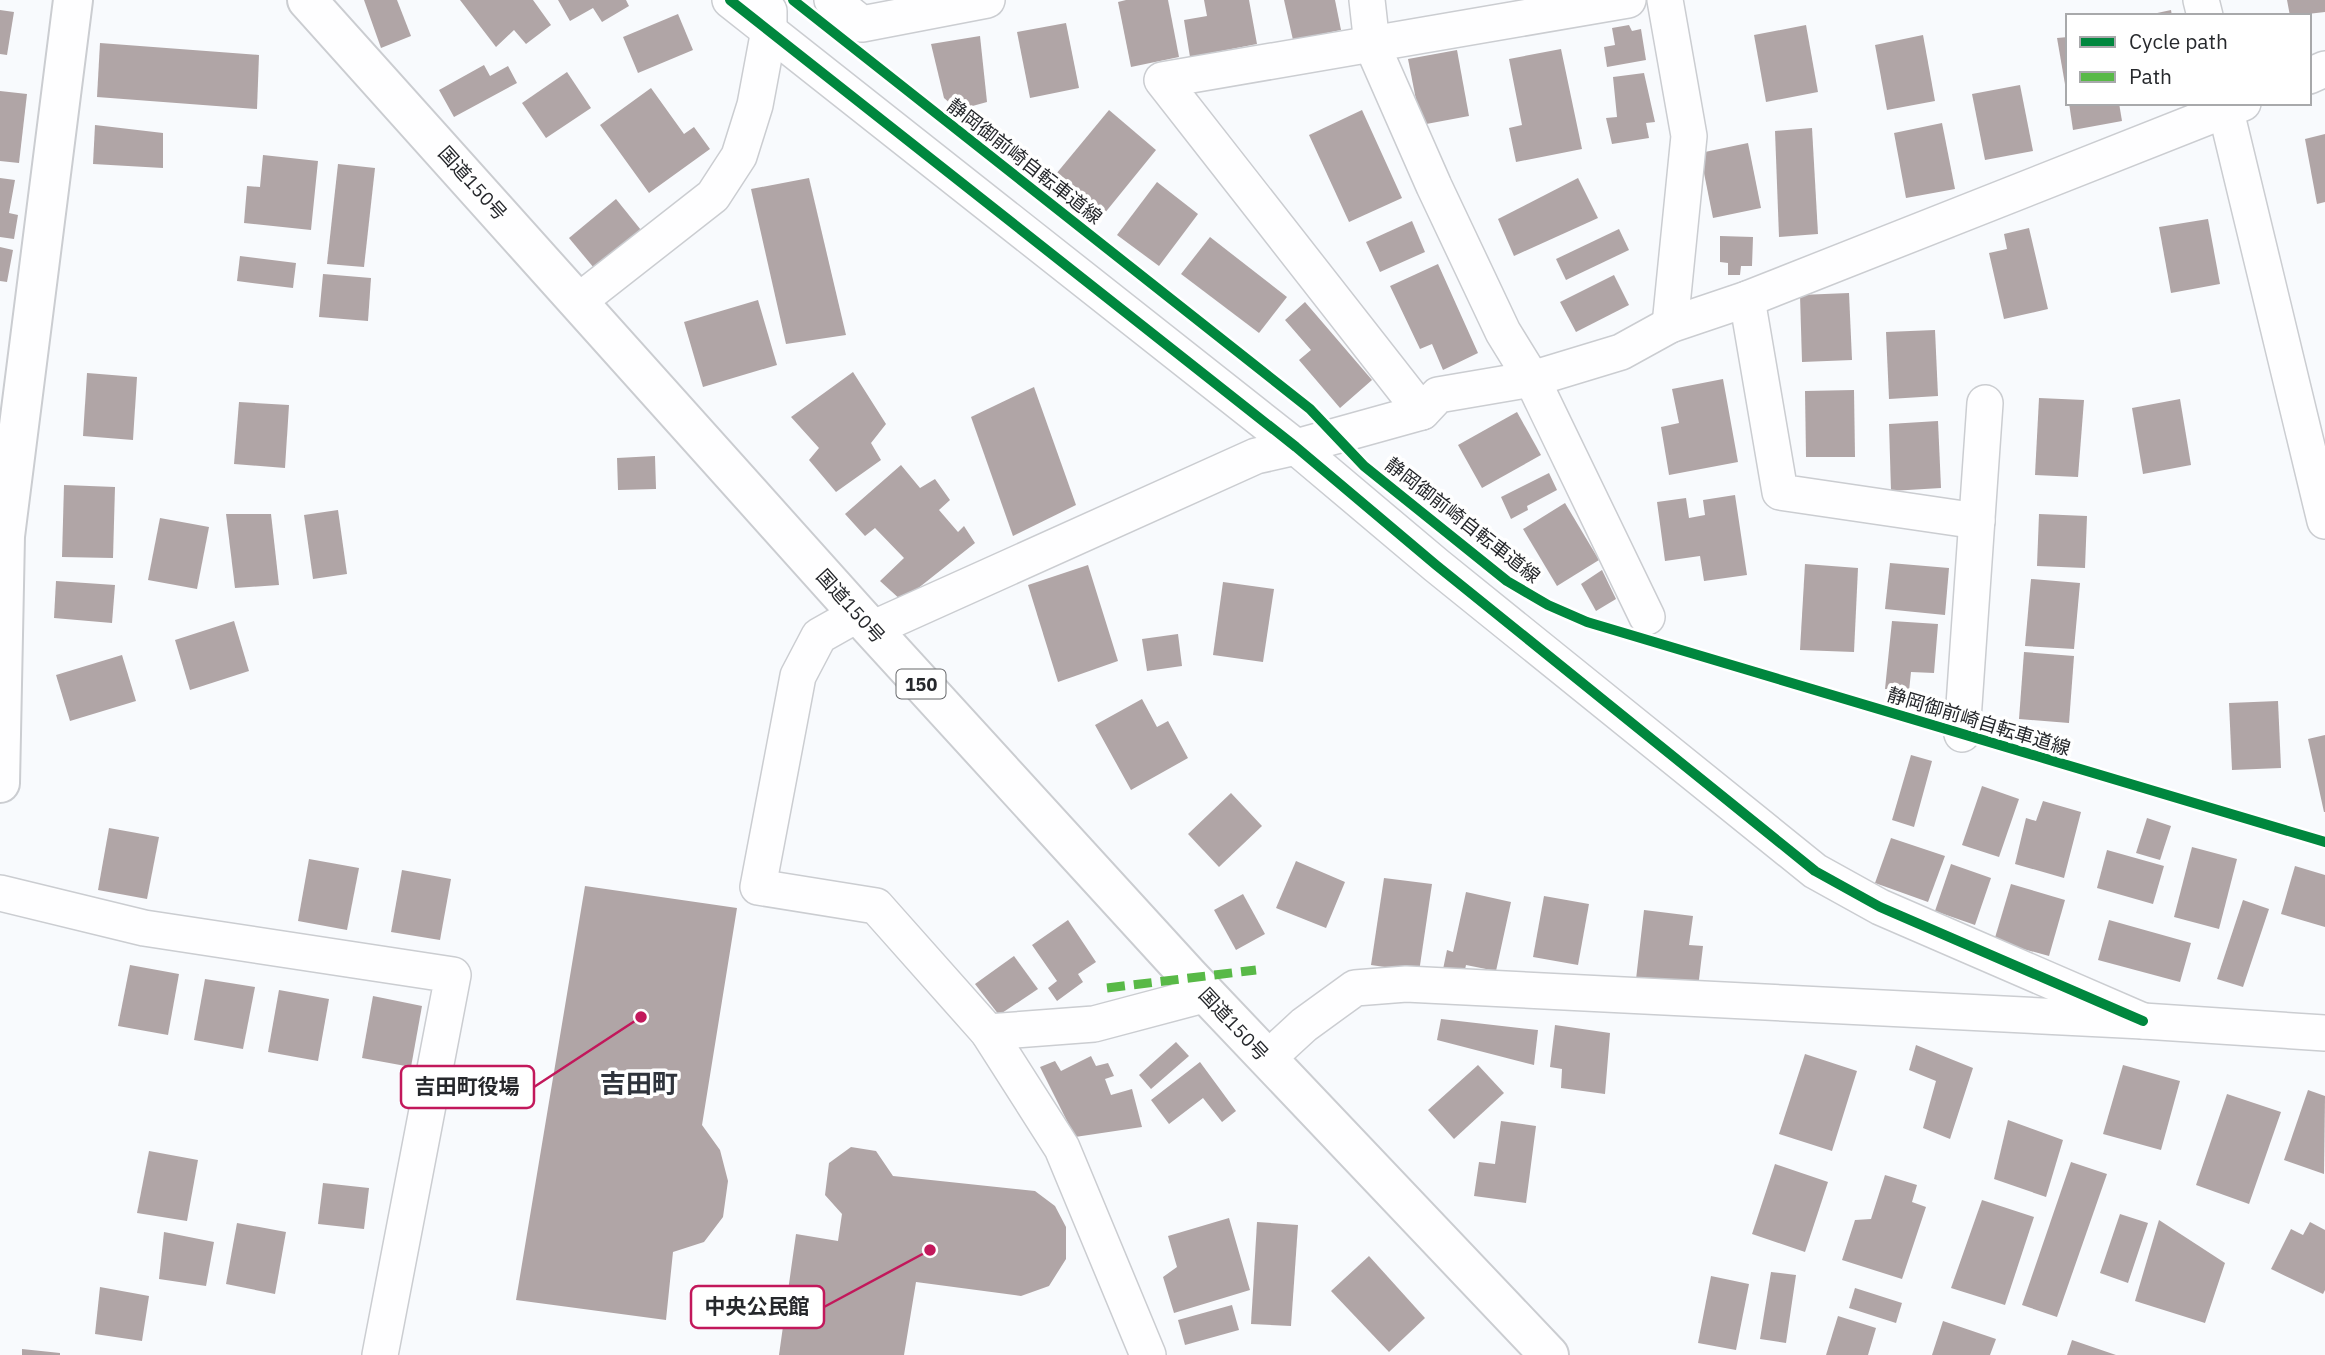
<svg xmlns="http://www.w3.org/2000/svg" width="2325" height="1355" font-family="'IBM Plex Sans','Noto Sans JP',sans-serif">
<rect width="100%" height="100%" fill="#f8fafd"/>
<!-- building -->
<g fill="#b0a5a6">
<path d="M364,0H397L411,36L381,48Z"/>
<path d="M460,0H533L551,25L526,44L514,30L496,47Z"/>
<path d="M558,0H626L629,6L602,22L593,8L570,21Z"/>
<path d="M1126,0H1168L1179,57L1131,67L1118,2Z"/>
<path d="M1204,0H1249L1257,44L1190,57L1184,20L1207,16Z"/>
<path d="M1284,0H1335L1341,30L1293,40Z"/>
<path d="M2287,0H2325V12L2290,16Z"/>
<path d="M0,10L14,12L7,55L0,54Z"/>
<path d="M2171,10L2172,16H2148V15Z"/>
<path d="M678,14L693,50L638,73L623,37Z"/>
<path d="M1066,23L1079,88L1030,98L1017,32Z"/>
<path d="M1629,25L1632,31L1641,29L1646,60L1607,67L1604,47L1615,45L1612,28Z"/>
<path d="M1806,25L1818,92L1766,102L1754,35Z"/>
<path d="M1923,35L1935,101L1887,110L1875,45Z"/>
<path d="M980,36L987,102L958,110L944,98L931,44Z"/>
<path d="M2068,37V90H2066L2057,38Z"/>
<path d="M100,43L259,55L257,109L97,97Z"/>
<path d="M1561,49L1582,149L1516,162L1509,128L1522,125L1509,59Z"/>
<path d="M1457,50L1469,116L1421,125L1408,59Z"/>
<path d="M484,65L490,76L508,66L517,83L454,117L439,90Z"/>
<path d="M567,72L591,108L546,138L522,103Z"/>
<path d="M1644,73L1655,122L1646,123L1649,138L1612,144L1606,118L1617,117L1613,77Z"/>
<path d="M2020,85L2033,151L1985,160L1972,94Z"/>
<path d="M651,88L684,134L694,127L710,149L649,193L600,125Z"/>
<path d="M0,91L27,94L19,163L0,161Z"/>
<path d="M2069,103H2119L2122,121L2073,130Z"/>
<path d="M1109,110L1156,150L1104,214L1056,174Z"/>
<path d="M1362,110L1402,198L1349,222L1309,135Z"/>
<path d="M1942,123L1955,189L1906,198L1894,133Z"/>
<path d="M95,125L163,133V168L93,164Z"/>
<path d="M1812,128L1818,234L1779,237L1775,131Z"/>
<path d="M2325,134V202L2317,204L2305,139Z"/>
<path d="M1748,143L1761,208L1713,218L1700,153Z"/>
<path d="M263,155L318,161L311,230L244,223L247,186L260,187Z"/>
<path d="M338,164L375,168L364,267L327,264Z"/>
<path d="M0,178L15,180L9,213L18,215L14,239L0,237Z"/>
<path d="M809,178L846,335L786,344L751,189Z"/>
<path d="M1578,178L1598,218L1514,256L1498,219Z"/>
<path d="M1157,182L1198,214L1159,266L1117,235Z"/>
<path d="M616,199L641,230L594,268L569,238Z"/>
<path d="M2208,219L2220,284L2171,293L2159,227Z"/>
<path d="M1412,221L1425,252L1380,272L1366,242Z"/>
<path d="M2029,228L2048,309L2004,319L1989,253L2007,249L2004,234Z"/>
<path d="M1619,229L1629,250L1566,280L1556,259Z"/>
<path d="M1720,236L1753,237L1752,266H1741L1740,275H1728V263L1720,262Z"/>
<path d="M1210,237L1287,297L1259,333L1181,274Z"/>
<path d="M0,247L13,250L7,282L0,281Z"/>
<path d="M240,256L296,263L293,288L237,281Z"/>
<path d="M1438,264L1478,353L1443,370L1432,344L1420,349L1390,286Z"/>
<path d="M323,274L371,278L368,321L319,317Z"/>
<path d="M1614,275L1629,305L1576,332L1560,302Z"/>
<path d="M1849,293L1852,360L1802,362L1800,295Z"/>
<path d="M758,300L777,365L703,387L684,322Z"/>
<path d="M1305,302L1372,380L1340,408L1299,360L1311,350L1285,320Z"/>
<path d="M1935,330L1938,396L1889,399L1886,332Z"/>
<path d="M853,372L886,424L871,443L881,460L836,492L809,460L819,448L791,417Z"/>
<path d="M87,373L137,377L133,440L83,436Z"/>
<path d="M1723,379L1738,462L1669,475L1661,427L1679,423L1672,389Z"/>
<path d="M1034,387L1076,505L1013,536L971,417Z"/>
<path d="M1854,390L1855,457H1806L1805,391Z"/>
<path d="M2039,398L2084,400L2078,477L2035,475Z"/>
<path d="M2180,399L2191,465L2143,474L2132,408Z"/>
<path d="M239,402L289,405L285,468L234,464Z"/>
<path d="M1517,412L1541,455L1482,488L1458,445Z"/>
<path d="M1938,421L1941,488L1891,491L1889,424Z"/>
<path d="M655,456L656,489L618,490L617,458Z"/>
<path d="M901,465L920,488L935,479L950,500L939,510L958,532L964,526L975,543L902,601L880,581L904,558L875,528L865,536L845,514Z"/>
<path d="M1549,473L1557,490L1527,506L1528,510L1511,519L1501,497Z"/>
<path d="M64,485L115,487L113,558L62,557Z"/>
<path d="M1735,495L1747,575L1704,581L1700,556L1665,561L1657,502L1686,498L1689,518L1705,515L1703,500Z"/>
<path d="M1565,503L1599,560L1557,586L1523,529Z"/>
<path d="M338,510L347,574L313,579L304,515Z"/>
<path d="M226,514H271L279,585L235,588Z"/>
<path d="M2039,514L2087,516L2085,568L2037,566Z"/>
<path d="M160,518L209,527L197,589L148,580Z"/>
<path d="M1890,563L1949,568L1945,615L1885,609Z"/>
<path d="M1805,564L1858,568L1854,652L1800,650Z"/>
<path d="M1088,565L1118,661L1058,682L1028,585Z"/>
<path d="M1602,570L1616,599L1596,611L1581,584Z"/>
<path d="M2031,579L2080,583L2074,649L2025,646Z"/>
<path d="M56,581L115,585L112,623L54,618Z"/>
<path d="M1223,582L1274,589L1263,662L1213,655Z"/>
<path d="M234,621L249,671L190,690L175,640Z"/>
<path d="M1892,621L1938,624L1934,673L1911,672L1909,691L1885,689Z"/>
<path d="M1178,634L1182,666L1147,671L1142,639Z"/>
<path d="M2024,652L2074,656L2069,723L2019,719Z"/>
<path d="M122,655L136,701L70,721L56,675Z"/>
<path d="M1142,699L1157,727L1168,721L1188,758L1131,790L1095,725Z"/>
<path d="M2278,701L2281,768L2232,770L2229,703Z"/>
<path d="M2325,735V812H2324L2308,739Z"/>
<path d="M1911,755L1932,761L1914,827L1892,820Z"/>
<path d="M1982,786L2019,799L1999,857L1962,845Z"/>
<path d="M1231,793L1262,826L1219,867L1188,834Z"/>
<path d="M2043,801L2081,812L2064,878L2015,864L2026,818L2036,821Z"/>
<path d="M2147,818L2171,826L2160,860L2136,853Z"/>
<path d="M109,828L159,837L147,899L98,890Z"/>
<path d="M1891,838L1945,856L1928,902L1875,883Z"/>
<path d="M2192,847L2237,859L2219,929L2174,917Z"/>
<path d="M2107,850L2164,866L2153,904L2097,888Z"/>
<path d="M309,859L359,868L347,930L298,921Z"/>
<path d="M1296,861L1345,882L1326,928L1276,908Z"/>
<path d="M1951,864L1991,878L1975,925L1935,911Z"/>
<path d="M2295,866L2325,875V927L2281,914Z"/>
<path d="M402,870L451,879L440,940L391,932Z"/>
<path d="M1384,878L1432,884L1419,972L1371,965Z"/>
<path d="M2011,884L2065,900L2049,956L1994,941Z"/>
<path d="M585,886L737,908L702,1125L720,1150L728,1181L723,1217L704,1242L673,1252L666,1320L516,1300Z"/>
<path d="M1466,892L1511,902L1496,971L1466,965L1463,979L1442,974L1447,950L1453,952Z"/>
<path d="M1243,894L1265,934L1236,950L1214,910Z"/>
<path d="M1544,896L1589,904L1578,965L1533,957Z"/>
<path d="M2243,900L2269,909L2243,987L2217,979Z"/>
<path d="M1644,910L1693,916L1689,945L1703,946L1697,996L1635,988Z"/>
<path d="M1068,920L1096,962L1078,974L1083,982L1057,1001L1048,988L1057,981L1032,945Z"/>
<path d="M2109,920L2191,943L2180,982L2098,960Z"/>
<path d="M1014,956L1038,989L999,1015L975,984Z"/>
<path d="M130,965L179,974L168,1035L118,1026Z"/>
<path d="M205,979L255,987L243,1049L194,1040Z"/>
<path d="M279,990L329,999L318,1061L268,1052Z"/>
<path d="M373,996L422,1006L411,1067L362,1058Z"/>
<path d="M1441,1019L1538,1030L1534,1065L1437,1040Z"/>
<path d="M1555,1025L1610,1033L1605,1094L1561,1088L1562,1069L1550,1067Z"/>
<path d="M1176,1042L1189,1056L1151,1089L1139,1075Z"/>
<path d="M1916,1045L1973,1068L1950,1139L1923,1128L1936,1081L1909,1070Z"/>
<path d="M1805,1054L1857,1071L1832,1151L1779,1134Z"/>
<path d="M1091,1056L1096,1066L1108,1063L1114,1076L1105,1079L1111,1095L1132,1089L1142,1127L1075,1137L1040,1067L1055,1061L1061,1071Z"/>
<path d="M1200,1062L1236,1111L1222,1122L1203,1098L1169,1124L1151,1100Z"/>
<path d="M1478,1065L1504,1093L1454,1139L1428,1110Z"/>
<path d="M2123,1065L2180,1081L2161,1150L2103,1134Z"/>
<path d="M2308,1090L2325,1096L2324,1174L2284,1160Z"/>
<path d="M2227,1094L2281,1112L2249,1204L2196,1185Z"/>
<path d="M2008,1120L2063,1140L2046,1197L1994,1179Z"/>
<path d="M1501,1121L1536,1126L1526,1203L1474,1196L1479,1162L1495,1164Z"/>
<path d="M851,1147L876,1151L893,1176L1035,1191L1055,1206L1066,1227V1259L1049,1286L1021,1296L916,1282L904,1355H779L796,1234L838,1241L842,1214L825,1195L829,1163Z"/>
<path d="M149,1151L198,1160L187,1221L137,1213Z"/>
<path d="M2071,1162L2107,1174L2057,1317L2022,1305Z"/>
<path d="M1775,1164L1828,1182L1805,1252L1752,1234Z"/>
<path d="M1885,1175L1917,1185L1912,1202L1926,1207L1902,1279L1842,1260L1855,1220L1871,1219Z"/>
<path d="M323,1183L369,1188L364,1229L318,1224Z"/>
<path d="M1982,1200L2034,1217L2005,1305L1951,1288Z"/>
<path d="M2120,1214L2148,1223L2128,1283L2100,1273Z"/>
<path d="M1229,1218L1250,1290L1174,1313L1163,1277L1177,1267L1168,1236Z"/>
<path d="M2159,1220L2225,1263L2205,1323L2135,1301Z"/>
<path d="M1257,1222L1298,1225L1291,1326L1251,1324Z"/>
<path d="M2310,1222L2325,1230V1290L2323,1294L2271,1269L2291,1229L2303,1235Z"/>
<path d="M237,1223L286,1232L275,1294L226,1284Z"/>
<path d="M164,1232L214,1242L206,1286L159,1279Z"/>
<path d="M1369,1256L1425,1318L1389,1352L1331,1291Z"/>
<path d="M1771,1272L1796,1275L1786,1343L1760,1339Z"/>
<path d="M1711,1276L1749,1284L1736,1350L1698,1343Z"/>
<path d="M100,1287L149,1296L142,1341L95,1334Z"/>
<path d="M1855,1288L1902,1303L1896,1323L1849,1308Z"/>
<path d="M1232,1305L1239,1330L1185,1345L1178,1320Z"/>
<path d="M1838,1316L1876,1328L1868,1355H1826Z"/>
<path d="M1943,1321L1996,1339L1990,1355H1932Z"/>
<path d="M2072,1340L2116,1355H2067Z"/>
<path d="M22,1349L60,1353V1355H22Z"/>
</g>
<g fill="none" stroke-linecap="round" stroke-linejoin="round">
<defs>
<g id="street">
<path d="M730,0L1296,447L1436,565L1815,871L1880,907L2143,1021"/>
<path d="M832,0L862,24L987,0"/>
<path d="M1367,0L1372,45L1434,186L1503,332L1532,379L1647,617"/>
<path d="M1665,0L1689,136L1670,325"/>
<path d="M2201,0L2205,16"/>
<path d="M2309,76L2325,69"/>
<path d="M2224,103L2325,521"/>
<path d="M1747,299L1780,492L1977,521"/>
<path d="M579,301L713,196L739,156L755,105L769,30V11"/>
<path d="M1422,412L1162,80L1628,0"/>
<path d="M858,614L819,636L798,676L758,887L876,906L988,1032L1062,1148L1148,1355"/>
<path d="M872,629L1256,456L1296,447L1422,412L1438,395L1532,379L1621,352L1670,325L1747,299L2243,103"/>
<path d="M1962,734L1985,403"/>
<path d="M0,893L144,928L453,975L380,1355"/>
<path d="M988,1032L1094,1024L1207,994"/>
<path d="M1267,1059L1304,1025L1355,988L1406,984L2143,1021L2325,1033"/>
</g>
<path id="secondary" d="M0,783L5,536L73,0"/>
<path id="highway" d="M307,0L858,614L1189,976L1549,1355"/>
</defs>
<!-- street casing -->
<use href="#street" stroke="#cbcdd1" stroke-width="38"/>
<!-- secondary casing -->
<use href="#secondary" stroke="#cbcdd1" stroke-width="42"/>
<!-- highway casing -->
<use href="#highway" stroke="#cbcdd1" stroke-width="42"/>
<!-- street -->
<use href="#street" stroke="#fefeff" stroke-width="35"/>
<!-- secondary -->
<use href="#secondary" stroke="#fefeff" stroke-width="38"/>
<!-- highway -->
<use href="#highway" stroke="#fefeff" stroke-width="38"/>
<!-- quiet -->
<path stroke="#58b947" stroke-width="9" stroke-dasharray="18 9" stroke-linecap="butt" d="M1107,988L1256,970"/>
<defs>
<g id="cycleway">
<path d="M730,0L1296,447L1436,565L1815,871L1880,907L2143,1021"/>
<path d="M793,0L1310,409L1364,466L1507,581L1548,605L1587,622L2325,842"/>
</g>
</defs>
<!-- cycleway casing -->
<use href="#cycleway" stroke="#fff" stroke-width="15"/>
<!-- cycleway -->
<use href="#cycleway" stroke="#00873e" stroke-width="10"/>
</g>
<g text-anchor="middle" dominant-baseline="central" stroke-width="7" stroke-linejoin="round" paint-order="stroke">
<!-- shield labels -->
<rect fill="#fff" stroke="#67686b" stroke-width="2" x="896.5" y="669.5" width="49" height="29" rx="5"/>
<g font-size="18" font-weight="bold" fill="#26282c">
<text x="921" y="684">150</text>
</g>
<!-- street labels -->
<g font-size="19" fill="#26282c" stroke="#fff">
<text transform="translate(1025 161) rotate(38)">静岡御前崎自転車道線</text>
<text transform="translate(473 183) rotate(48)">国道150号</text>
<text transform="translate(1463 520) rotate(38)">静岡御前崎自転車道線</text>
<text transform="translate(851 606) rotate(48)">国道150号</text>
<text transform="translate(1979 721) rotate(17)">静岡御前崎自転車道線</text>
<text transform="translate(1234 1024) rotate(47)">国道150号</text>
</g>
<!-- district labels -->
<g font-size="26" font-weight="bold" fill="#2f343c" stroke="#fff">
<text x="639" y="1083">吉田町</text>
</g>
</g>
<!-- callouts -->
<path fill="none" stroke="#c2185b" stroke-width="2.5" d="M641 1017L534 1087M930 1250L824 1307"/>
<g fill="#c2185b" stroke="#fff" stroke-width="2.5">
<circle cx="641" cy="1017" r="7"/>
<circle cx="930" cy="1250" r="7"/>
</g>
<g fill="#fff" stroke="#c2185b" stroke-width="2.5">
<rect x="401" y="1066" width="133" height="42" rx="7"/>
<rect x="691" y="1286" width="133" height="42" rx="7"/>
</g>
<g font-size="21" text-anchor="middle" font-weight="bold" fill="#26282c">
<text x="467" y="1094">吉田町役場</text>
<text x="757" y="1314">中央公民館</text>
</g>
<!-- legend -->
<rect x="2066" y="14" width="245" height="91" fill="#ffffff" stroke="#a8a9ab" stroke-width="2"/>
<rect x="2080" y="37" width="35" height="10" fill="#00873e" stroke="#a8a9ab" stroke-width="2"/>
<text x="2129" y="49" font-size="21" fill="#26282c">Cycle path</text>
<rect x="2080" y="72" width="35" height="10" fill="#58b947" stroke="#a8a9ab" stroke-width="2"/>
<text x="2129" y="84" font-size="21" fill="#26282c">Path</text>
</svg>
